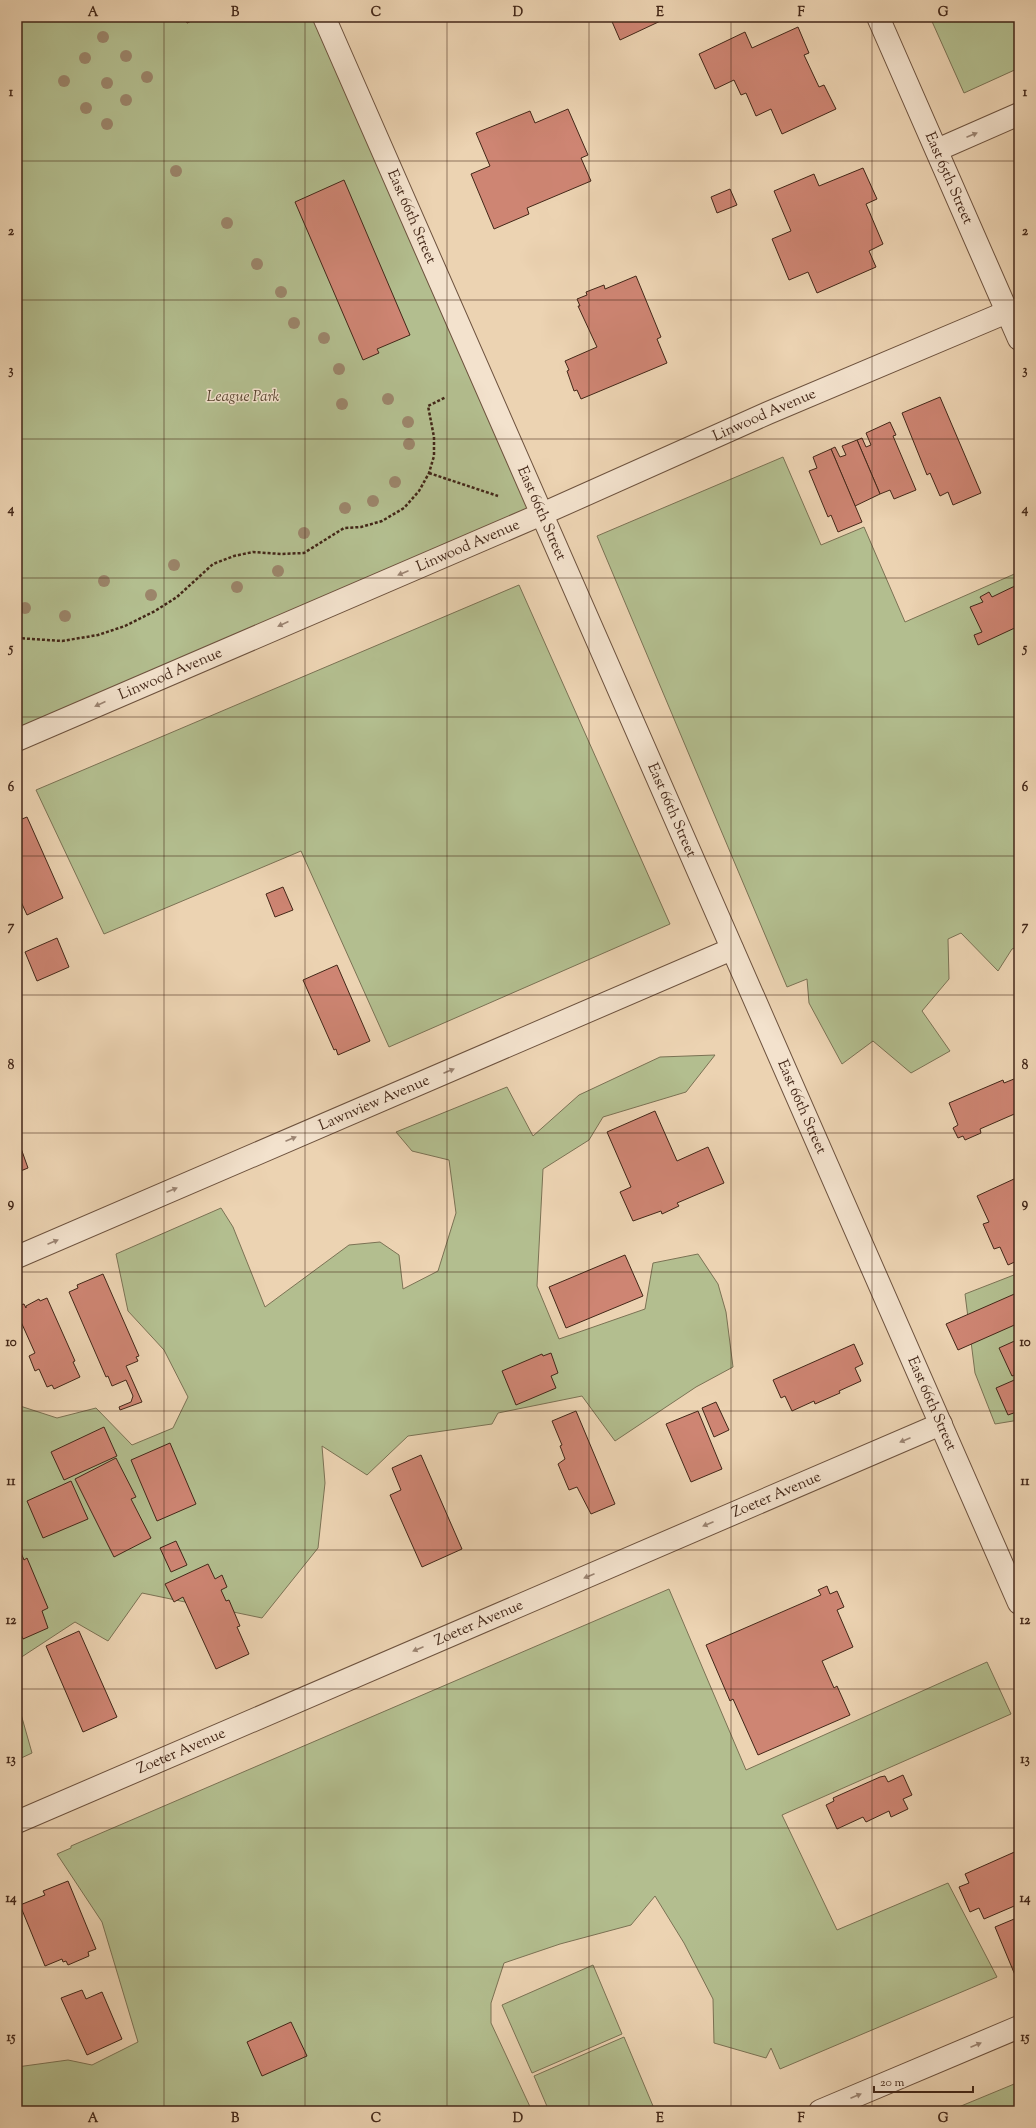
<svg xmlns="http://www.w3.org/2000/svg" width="1036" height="2128" font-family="'Sorts Mill Goudy',serif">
<rect width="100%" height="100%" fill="#ecd3b2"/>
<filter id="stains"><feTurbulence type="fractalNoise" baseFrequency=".005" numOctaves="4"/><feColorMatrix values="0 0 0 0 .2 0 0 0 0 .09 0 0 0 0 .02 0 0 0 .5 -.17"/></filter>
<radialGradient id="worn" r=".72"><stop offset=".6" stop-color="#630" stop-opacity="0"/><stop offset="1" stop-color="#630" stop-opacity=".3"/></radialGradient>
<!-- green -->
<g fill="#b3be8f" stroke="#7b7254">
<path d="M17,17H324L542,514L17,742Z"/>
<path d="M930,17H1019V68L964,93Z"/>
<path d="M783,457L821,545L864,527L905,622L1019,572V946L1012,949L998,971L961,933L948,939L949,979L922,1011L950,1051L911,1073L873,1041L842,1064L809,1003L807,979L787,987L597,536Z"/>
<path d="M519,585L670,924L389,1047L301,851L104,934L36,790Z"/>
<path d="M715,1055L686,1092L603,1117L589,1140L543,1169L537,1286L559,1339L645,1309L653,1263L698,1254L718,1284L726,1312L733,1367L696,1387L615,1441L582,1396L498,1413L492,1424L408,1436L367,1475L322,1446L325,1483L318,1548L262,1618L142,1593L108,1641L75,1622L17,1660V1405L57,1418L96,1408L132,1445L173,1428L188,1397L164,1350L128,1311L116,1254L221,1208L233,1227L265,1307L349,1245L380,1242L399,1255L403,1289L438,1271L456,1213L449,1160L412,1151L396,1132L507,1087L533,1136L579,1095L660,1057Z"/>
<path d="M1019,1273V1420L995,1424L975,1373L965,1294Z"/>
<path d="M669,1589L746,1770L987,1662L1011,1714L782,1815L837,1930L948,1883L997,1977L780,2069L771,2048L766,2058L714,2043L713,1999L684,1943L655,1896L631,1925L560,1944L504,1963L491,2003V2023L532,2111H17V2067L68,2060L92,2065L138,2042L102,1922L57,1854L71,1848V1846Z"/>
<path d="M17,1700L32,1753L17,1760Z"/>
<path d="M593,1965L622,2034L532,2073L502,2005Z"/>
<path d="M624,2037L653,2106L641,2111H549L534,2076Z"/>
<path d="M1019,2082V2111H949Z"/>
</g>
<!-- building -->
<g fill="#ce8573" stroke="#432718">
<path d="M184,17H201L187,23Z"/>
<path d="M610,17H669L620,40Z"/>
<path d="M798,27L809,53L804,55L819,87L824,85L836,109L782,134L771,109L756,116L746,93L741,95L734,80L715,89L699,54L745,32L752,48Z"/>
<path d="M568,109L588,155L581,158L591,181L527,208L529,214L494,229L471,174L490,166L476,133L530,111L535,123Z"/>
<path d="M863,168L877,199L866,204L883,244L869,251L876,267L817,293L808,272L789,280L772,239L791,231L774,191L814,174L819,186Z"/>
<path d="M344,180L410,335L377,349L379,353L363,360L295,202Z"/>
<path d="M730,189L737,205L717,213L711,197Z"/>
<path d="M636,276L661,337L657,339L667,363L581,399L577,390L574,391L567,371L569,370L565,361L597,347L578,306H580L577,299L587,295L586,292L604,285L605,289Z"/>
<path d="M940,397L981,493L953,505L948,492L940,496L930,473L927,475L902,413Z"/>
<path d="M890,422L896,435L893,436L916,490L894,499L890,490L880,494L857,440L862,438L866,447L871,445L866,433Z"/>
<path d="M857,440L880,494L855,506L831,449L835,447L840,457L846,455L842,446Z"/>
<path d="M831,449L862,522L838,532L831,515L828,517L809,471L817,468L813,457Z"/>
<path d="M1019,584V626L978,645L974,635L982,632L970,607L983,602L980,597L989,592L992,597Z"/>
<path d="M27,817L63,898L27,915L17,893V821Z"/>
<path d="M283,887L293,910L275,917L266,894Z"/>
<path d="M57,938L69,967L37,981L25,952Z"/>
<path d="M337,965L370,1041L338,1055L336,1049L334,1050L303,980Z"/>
<path d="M1019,1077V1112L980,1129L981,1133L965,1140L963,1136L958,1138L953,1128L958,1125L949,1103L1003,1080L1004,1083Z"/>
<path d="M655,1111L677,1161L708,1147L724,1183L677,1203L679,1206L662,1214L661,1211L633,1221L620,1192L631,1187L607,1132Z"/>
<path d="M17,1137L28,1168L18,1172L20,1175L17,1177Z"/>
<path d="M1014,1179L1019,1189V1260L1008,1265L1000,1247L994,1249L983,1224L989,1222L977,1196Z"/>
<path d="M625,1255L643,1296L566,1328L549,1287Z"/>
<path d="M103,1274L139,1356L136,1357L138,1361L126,1366L142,1402L120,1410L119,1407L131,1402L133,1396L126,1380L112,1386L108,1376L106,1377L69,1292L78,1288L77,1285Z"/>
<path d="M1019,1292V1323L958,1350L946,1324Z"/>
<path d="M47,1298L75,1361L73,1362L80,1377L54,1389L52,1385L47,1387L39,1369L35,1371L29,1356L35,1353L17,1313V1306L24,1304L26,1308V1306L39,1299L40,1301Z"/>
<path d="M1019,1339V1373L1012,1376L999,1348Z"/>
<path d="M854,1344L863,1364L855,1368L861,1381L839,1391L840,1393L815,1404L814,1401L792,1411L785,1396L781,1398L773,1380Z"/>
<path d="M551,1353L558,1373L551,1376L556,1388L516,1405L502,1371L542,1354L543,1356Z"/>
<path d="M1019,1378V1411L1008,1415L996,1388Z"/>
<path d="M716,1402L729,1430L714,1437L702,1408Z"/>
<path d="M576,1411L615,1504L591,1514L577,1487L569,1490L558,1464L565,1459L560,1446L562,1445L552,1421Z"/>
<path d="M698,1411L722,1469L691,1482L666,1424Z"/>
<path d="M104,1427L117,1456L64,1480L51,1452Z"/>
<path d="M170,1443L196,1504L157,1521L131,1460Z"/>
<path d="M421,1455L462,1549L422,1567L390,1495L401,1490L392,1468Z"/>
<path d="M116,1458L136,1497L131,1499L151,1538L114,1557L75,1479Z"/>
<path d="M71,1481L88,1519L43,1538L27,1501Z"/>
<path d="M176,1541L187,1565L171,1572L160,1548Z"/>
<path d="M17,1548H19L24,1560L27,1558L48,1608L42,1611L48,1628L23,1639L17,1625Z"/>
<path d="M208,1564L215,1579L222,1575L227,1587L221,1590L226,1601L229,1600L240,1626L237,1627L249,1654L216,1669L183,1597L174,1602L165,1584Z"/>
<path d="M827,1586L830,1594L837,1591L844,1607L837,1610L853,1647L822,1661L834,1688L837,1686L850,1715L758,1755L733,1699L730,1701L706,1645L821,1595L818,1590Z"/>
<path d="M79,1631L117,1717L83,1732L46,1646Z"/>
<path d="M903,1775L912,1795L903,1799L908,1809L891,1817L889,1811L866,1822L863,1817L837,1829L826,1805L834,1801L833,1798L880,1777L885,1776L888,1782Z"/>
<path d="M1019,1850V1904L984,1919L979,1908L970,1912L959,1887L969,1883L965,1874Z"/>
<path d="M68,1881L96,1949L88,1952L89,1956L68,1965L66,1961L63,1962L62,1959L45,1966L20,1905L45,1895L43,1891Z"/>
<path d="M1019,1917V1974L1015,1975L995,1927Z"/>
<path d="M82,1990L86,1999L102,1992L122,2039L87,2055L61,1998Z"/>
<path d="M291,2022L307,2056L262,2076L247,2042Z"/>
</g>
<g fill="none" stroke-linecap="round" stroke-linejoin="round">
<defs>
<g id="minor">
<path id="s1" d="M324,17L1019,1603"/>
<path d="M937,150L1019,114"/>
<path id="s2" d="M17,740L542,514L768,413L1007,312"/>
<path id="s3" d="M17,1257L732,949"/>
<path id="s4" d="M17,1822L941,1424"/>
<path d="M820,2111L1019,2027"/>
</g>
<g id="tertiary">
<path id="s5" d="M878,17L1019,339"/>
</g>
</defs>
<!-- minor casing -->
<use href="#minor" stroke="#6d523e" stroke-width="24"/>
<!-- tertiary casing -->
<use href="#tertiary" stroke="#6d523e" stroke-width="24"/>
<!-- path -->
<g stroke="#432718" stroke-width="2.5" stroke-dasharray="3 2" stroke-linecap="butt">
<path d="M429,473L498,496"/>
<path d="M17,638L62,641L98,635L125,626L155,611L177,597L213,564L234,556L253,552L281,554L304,553L344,528L361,527L382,521L404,508L419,491L429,473L434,456V437L428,406L446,397"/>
</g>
<!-- minor -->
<use href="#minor" stroke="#f3e2cd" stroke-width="22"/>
<!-- tertiary -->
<use href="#tertiary" stroke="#f3e2cd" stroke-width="22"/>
</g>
<!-- trees -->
<g fill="#9b856a">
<circle cx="103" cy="37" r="6"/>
<circle cx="126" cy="56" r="6"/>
<circle cx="85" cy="58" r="6"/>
<circle cx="147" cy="77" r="6"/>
<circle cx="64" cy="81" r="6"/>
<circle cx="107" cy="83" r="6"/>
<circle cx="126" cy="100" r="6"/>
<circle cx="86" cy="108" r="6"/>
<circle cx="107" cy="124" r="6"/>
<circle cx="176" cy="171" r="6"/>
<circle cx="227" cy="223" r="6"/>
<circle cx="257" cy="264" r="6"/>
<circle cx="281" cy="292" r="6"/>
<circle cx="294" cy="323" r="6"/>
<circle cx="324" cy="338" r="6"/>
<circle cx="339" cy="369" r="6"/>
<circle cx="388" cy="399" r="6"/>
<circle cx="342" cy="404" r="6"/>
<circle cx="408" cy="422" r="6"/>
<circle cx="409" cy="444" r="6"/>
<circle cx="395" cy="482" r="6"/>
<circle cx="373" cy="501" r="6"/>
<circle cx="345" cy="508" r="6"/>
<circle cx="304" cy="533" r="6"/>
<circle cx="174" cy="565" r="6"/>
<circle cx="278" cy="571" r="6"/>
<circle cx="104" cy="581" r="6"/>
<circle cx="237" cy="587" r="6"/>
<circle cx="151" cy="595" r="6"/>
<circle cx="25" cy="608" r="6"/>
<circle cx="65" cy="616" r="6"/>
</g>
<!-- one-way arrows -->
<defs><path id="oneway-solid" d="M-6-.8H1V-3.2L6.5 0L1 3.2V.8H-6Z"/></defs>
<g fill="#9b8472">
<use href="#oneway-solid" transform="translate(972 135) rotate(-23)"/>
<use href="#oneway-solid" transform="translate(403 573) rotate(157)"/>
<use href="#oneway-solid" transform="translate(283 624) rotate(156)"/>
<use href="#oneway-solid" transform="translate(100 704) rotate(156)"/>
<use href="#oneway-solid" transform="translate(449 1071) rotate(-23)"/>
<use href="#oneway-solid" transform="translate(291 1139) rotate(-23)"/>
<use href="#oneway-solid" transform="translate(172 1190) rotate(-23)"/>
<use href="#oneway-solid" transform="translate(53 1242) rotate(-23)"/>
<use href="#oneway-solid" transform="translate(905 1440) rotate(157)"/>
<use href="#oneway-solid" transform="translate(708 1524) rotate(157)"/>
<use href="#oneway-solid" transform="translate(589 1576) rotate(157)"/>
<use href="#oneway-solid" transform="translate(418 1649) rotate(157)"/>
<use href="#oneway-solid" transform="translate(976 2045) rotate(-23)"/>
<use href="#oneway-solid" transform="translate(856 2096) rotate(-23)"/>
</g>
<!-- grid -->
<path fill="none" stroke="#432718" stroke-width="1" stroke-opacity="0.55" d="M164,17V2111M305,17V2111M447,17V2111M589,17V2111M731,17V2111M872,17V2111M17,161H1019M17,300H1019M17,439H1019M17,578H1019M17,717H1019M17,856H1019M17,995H1019M17,1133H1019M17,1272H1019M17,1411H1019M17,1550H1019M17,1689H1019M17,1828H1019M17,1967H1019"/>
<g text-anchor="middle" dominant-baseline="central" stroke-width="3" stroke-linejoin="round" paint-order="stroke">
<!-- street labels -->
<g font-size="15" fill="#432718" stroke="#f3e2cd">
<text stroke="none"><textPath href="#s5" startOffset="176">East 65th Street</textPath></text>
<text stroke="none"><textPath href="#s1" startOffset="218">East 66th Street</textPath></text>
<text stroke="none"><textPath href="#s2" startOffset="815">Linwood Avenue</textPath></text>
<text stroke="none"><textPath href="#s1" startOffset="542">East 66th Street</textPath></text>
<text stroke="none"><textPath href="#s2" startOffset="491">Linwood Avenue</textPath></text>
<text stroke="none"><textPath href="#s2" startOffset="167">Linwood Avenue</textPath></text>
<text stroke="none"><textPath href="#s1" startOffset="866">East 66th Street</textPath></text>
<text stroke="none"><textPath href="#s3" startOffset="389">Lawnview Avenue</textPath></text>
<text stroke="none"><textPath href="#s1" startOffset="1190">East 66th Street</textPath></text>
<text stroke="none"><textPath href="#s1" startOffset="1514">East 66th Street</textPath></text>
<text stroke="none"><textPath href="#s4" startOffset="827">Zoeter Avenue</textPath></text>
<text stroke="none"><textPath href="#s4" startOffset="503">Zoeter Avenue</textPath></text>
<text stroke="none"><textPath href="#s4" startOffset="179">Zoeter Avenue</textPath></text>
</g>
<!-- park labels -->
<g font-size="15" font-style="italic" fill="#594530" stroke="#f3e2cd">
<text x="243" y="397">League Park</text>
</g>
</g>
<!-- margin -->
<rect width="1036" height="2128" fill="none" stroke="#ecd3b2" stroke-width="44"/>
<!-- scale -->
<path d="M874 2086v6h99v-6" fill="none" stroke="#432718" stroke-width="2"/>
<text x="880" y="2086" font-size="12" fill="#432718" stroke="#f3e2cd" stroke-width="3" paint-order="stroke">20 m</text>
<rect x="22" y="22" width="992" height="2084" fill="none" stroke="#432718" stroke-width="1.5"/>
<g font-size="13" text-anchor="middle" font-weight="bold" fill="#432718">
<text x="93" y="16">A</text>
<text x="235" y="16">B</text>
<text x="376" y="16">C</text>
<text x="518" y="16">D</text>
<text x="660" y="16">E</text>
<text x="801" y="16">F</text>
<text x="943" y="16">G</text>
<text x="11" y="96">1</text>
<text x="1025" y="96">1</text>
<text x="11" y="235">2</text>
<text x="1025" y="235">2</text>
<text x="11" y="374">3</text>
<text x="1025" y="374">3</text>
<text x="11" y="513">4</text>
<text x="1025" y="513">4</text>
<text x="11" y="652">5</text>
<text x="1025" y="652">5</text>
<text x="11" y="791">6</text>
<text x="1025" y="791">6</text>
<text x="11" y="930">7</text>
<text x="1025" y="930">7</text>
<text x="11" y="1069">8</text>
<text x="1025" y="1069">8</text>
<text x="11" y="1207">9</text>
<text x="1025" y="1207">9</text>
<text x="11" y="1346">10</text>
<text x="1025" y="1346">10</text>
<text x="11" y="1485">11</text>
<text x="1025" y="1485">11</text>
<text x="11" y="1624">12</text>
<text x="1025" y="1624">12</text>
<text x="11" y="1763">13</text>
<text x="1025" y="1763">13</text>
<text x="11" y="1902">14</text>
<text x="1025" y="1902">14</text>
<text x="11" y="2041">15</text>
<text x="1025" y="2041">15</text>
<text x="93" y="2122">A</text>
<text x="235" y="2122">B</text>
<text x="376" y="2122">C</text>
<text x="518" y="2122">D</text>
<text x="660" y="2122">E</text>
<text x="801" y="2122">F</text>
<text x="943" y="2122">G</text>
</g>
<rect width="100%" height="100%" filter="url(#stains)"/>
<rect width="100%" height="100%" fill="url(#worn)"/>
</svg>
